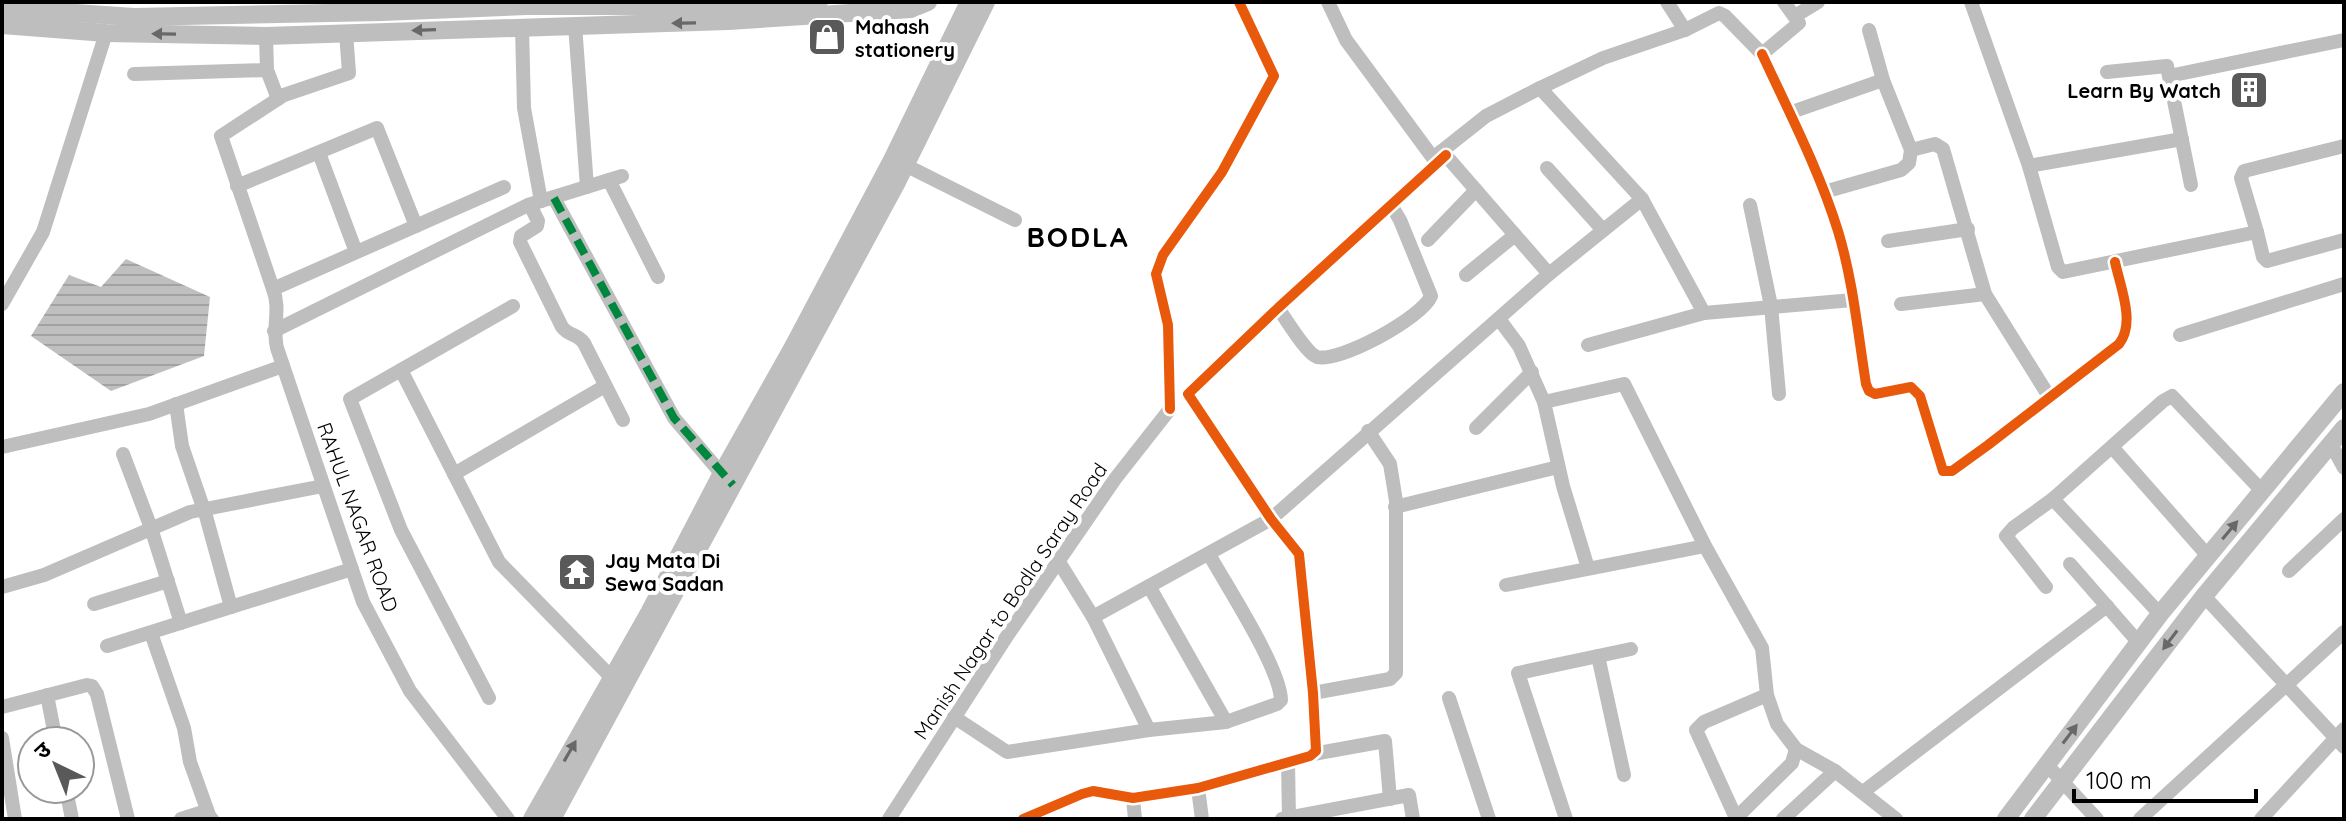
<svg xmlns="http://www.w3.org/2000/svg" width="2346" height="821" font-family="Quicksand,'Noto Sans Devanagari',sans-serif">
<defs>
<pattern id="water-rules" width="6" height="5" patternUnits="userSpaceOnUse" patternTransform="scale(2)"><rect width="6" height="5" fill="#bfbfbf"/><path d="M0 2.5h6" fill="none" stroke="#a2a2a2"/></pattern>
</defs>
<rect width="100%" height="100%" fill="#fff"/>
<!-- water -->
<path fill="url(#water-rules)" d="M126,259L210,297L204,356L111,391L31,336L69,275L101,287Z"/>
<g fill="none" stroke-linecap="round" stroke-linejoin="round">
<!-- minor -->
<g stroke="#bebebe" stroke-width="14">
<path d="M1328,2L1346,40L1433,158L1486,116L1540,88L1603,58L1685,30L1719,13L1725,16L1762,54L1799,23L1784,2"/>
<path d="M1667,2L1685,30"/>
<path d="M1971,2L2029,166L2058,267L2063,272L2257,232L2263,257L2267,261L2344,240"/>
<path d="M1795,16L1818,2"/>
<path d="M575,25L587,187"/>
<path d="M522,27L524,108L541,201"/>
<path d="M1869,30L1883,80"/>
<path d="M346,32L349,73L284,95L221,136L273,289L504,187"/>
<path d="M266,36L267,70L278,99"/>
<path d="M1762,54C1789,112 1819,170 1838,231C1853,280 1858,334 1866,384L1869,391L1875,394L1911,387L1920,396L1943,471H1952L1988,445L2119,344C2136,323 2120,286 2115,262"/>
<path d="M2107,72L2167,66L2191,185"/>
<path d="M134,74L267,70"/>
<path d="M2169,76L2344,40"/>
<path d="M1540,88L1642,199L1704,313"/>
<path d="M1789,113L1883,80L1911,150L1909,163L1901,170L1824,192"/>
<path d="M319,153L356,252"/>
<path d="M905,165L1015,220"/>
<path d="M2029,166L2182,139"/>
<path d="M1547,168L1603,230"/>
<path d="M609,180L658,277"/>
<path d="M237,186L377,128L416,226"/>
<path d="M554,198L674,418L726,479"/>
<path d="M530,205L538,221L537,226L521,236L520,242L562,327C569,336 578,334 584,343L623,420"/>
<path d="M1750,205L1771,306L1779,394"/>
<path d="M2257,232L2241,178L2244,171L2344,146"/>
<path d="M1428,240L1476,190"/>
<path d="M1888,241L1968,229"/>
<path d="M1549,274L1642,199"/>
<path d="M1466,275L1515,235"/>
<path d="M273,289C281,309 272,327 277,348L363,602L410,691L508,819"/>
<path d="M1985,294L2050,398"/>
<path d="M2,304L43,232L106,33"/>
<path d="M1901,304L1985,294L1943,149L1935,144L1911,150"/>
<path d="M1278,308C1286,319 1306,353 1317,357C1339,363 1422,318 1431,296L1400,220L1391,205"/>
<path d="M1499,319L1519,346L1544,402L1563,486L1588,568"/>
<path d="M274,331L528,205L622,176"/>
<path d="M2180,335L2344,284"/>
<path d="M1588,345L1704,313L1853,300"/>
<path d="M401,370L499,562L612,678"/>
<path d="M1544,402L1624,384L1705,546L1762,648L1767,695L1777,724L1796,749L1835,771L1896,819"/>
<path d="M176,404L182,446L206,516L231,607"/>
<path d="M1476,428L1532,372"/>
<path d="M2331,444L2344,468"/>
<path d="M2,447L149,414L283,366"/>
<path d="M2112,447L2208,556"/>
<path d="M123,454L151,528L181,623"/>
<path d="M454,474L605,386"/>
<path d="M2053,499L2163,401L2172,396L2262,491"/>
<path d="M1395,507L1558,467"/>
<path d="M1059,562L1093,617L1149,730"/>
<path d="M2070,564L2139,643"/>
<path d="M2289,571L2344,519"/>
<path d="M1506,585L1705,546"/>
<path d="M1149,586L1226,722"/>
<path d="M2,587L44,575L190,512L323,486"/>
<path d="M2046,587L2006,536L2013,528L2053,499L2160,614"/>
<path d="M2204,596L2344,747"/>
<path d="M94,604L168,581"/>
<path d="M1093,617L1271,519L1549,274L1442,151"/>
<path d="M151,633L184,728L190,762L209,815"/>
<path d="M107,646L352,569"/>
<path d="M1598,656L1624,775"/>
<path d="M1313,693L1390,679L1396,673V501L1390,464L1368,431"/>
<path d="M47,695L56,741"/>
<path d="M489,698L401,530L350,399L513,306"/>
<path d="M1449,698L1489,819"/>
<path d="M2,707L87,685L92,686L97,694L128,819"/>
<path d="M954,717L1007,752L1149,730L1226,722L1277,704L1281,700C1280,667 1227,587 1209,554"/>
<path d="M2,738L15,819"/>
<path d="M1313,754L1385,741L1390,799"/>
<path d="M1288,762L1289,818"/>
<path d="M2047,765L2097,819"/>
<path d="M1198,788L1202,819"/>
<path d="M66,789L72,819"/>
<path d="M1863,792L2107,606"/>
<path d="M1133,798L1135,819"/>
<path d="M1736,818L1696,730L1704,722L1767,695"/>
<path d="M181,819L203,812L212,819"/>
<path d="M889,819L1007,636L1115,479L1170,409"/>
<path d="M1023,819L1082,794L1093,791L1133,798L1198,788L1310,756L1316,751L1313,693L1299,554L1271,519L1188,394L1278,308L1446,155"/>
<path d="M1282,819L1409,795L1413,819"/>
<path d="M1566,819L1518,673L1631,649"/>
<path d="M1735,819L1792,763L1796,749"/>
<path d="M1783,819L1835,771"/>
<path d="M2140,819L2344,632"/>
<path d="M2261,819L2344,729"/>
</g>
<!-- major -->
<g stroke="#bebebe" stroke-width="18">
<path d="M2,8L134,17L382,12L526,6H726L819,2"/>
<path d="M2,25L106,33L266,36L728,21L911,9L928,2"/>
<path d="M532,819L649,613L721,475L793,347L892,160L969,2"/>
<path d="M552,819L896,184L986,2"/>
<path d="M2006,819L2160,614L2344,392"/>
<path d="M2033,819L2204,596L2344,428"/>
</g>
<!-- quiet -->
<path stroke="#00873e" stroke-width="8" stroke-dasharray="16 8" stroke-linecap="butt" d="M554,198L674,418L733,485"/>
<defs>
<g id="cycleway">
<path d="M1762,54C1789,112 1819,170 1838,231C1853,280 1858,334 1866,384L1869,391L1875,394L1911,387L1920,396L1943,471H1952L1988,445L2119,344C2136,323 2120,286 2115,262"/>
<path d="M1170,409L1168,325L1156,274L1163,255L1222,172L1274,76L1239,2"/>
<path d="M1023,819L1082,794L1093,791L1133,798L1198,788L1310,756L1316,751L1313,693L1299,554L1271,519L1188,394L1278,308L1446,155"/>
</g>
</defs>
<!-- cycleway casing -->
<use href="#cycleway" stroke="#fff" stroke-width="15"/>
<!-- cycleway -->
<use href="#cycleway" stroke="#e8590c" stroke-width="10"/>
</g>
<!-- one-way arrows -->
<defs><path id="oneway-solid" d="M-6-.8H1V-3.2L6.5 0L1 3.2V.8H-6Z" transform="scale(2)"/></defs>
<g fill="#686868">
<use href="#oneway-solid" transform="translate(684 23) rotate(179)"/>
<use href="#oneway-solid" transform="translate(424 30) rotate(178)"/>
<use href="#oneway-solid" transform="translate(164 34) rotate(-179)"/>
<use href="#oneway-solid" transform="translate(2230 530) rotate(-50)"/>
<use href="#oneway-solid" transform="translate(2170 640) rotate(127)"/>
<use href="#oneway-solid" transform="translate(2070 734) rotate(-53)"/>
<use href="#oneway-solid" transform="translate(570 751) rotate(-60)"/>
</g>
<!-- icons -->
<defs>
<symbol id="shop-square" viewBox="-11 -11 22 22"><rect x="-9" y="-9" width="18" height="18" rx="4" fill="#595959" stroke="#fff"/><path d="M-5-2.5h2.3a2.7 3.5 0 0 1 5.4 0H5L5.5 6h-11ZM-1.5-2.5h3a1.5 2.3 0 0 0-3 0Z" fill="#fff"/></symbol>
<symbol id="building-square" viewBox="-11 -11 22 22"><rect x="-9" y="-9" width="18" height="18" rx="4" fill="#595959" stroke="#fff"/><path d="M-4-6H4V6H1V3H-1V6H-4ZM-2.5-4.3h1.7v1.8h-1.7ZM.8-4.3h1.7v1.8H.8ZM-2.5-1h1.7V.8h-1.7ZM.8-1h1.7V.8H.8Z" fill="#fff"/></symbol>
<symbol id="temple-square" viewBox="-11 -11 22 22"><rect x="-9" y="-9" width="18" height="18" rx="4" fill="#595959" stroke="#fff"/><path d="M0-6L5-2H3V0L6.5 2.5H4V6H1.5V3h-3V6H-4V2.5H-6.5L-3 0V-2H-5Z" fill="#fff"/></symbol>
</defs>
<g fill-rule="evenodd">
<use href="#shop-square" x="805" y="15" width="44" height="44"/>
<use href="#building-square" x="2227" y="68" width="44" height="44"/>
<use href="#temple-square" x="555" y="550" width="44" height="44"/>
</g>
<g text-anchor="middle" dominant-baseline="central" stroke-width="8" stroke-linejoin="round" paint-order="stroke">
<!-- poi labels -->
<g font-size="20" font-weight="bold" fill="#000" stroke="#fff" text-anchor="start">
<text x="855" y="26">Mahash<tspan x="855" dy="23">stationery</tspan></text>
<text x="2221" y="90" text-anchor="end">Learn By Watch</text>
<text x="605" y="560">Jay Mata Di<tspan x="605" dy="23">Sewa Sadan</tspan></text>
</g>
<!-- street labels -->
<g font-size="20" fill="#000" stroke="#fff">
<text transform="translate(358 517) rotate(70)">RAHUL NAGAR ROAD</text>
<text transform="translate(1010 601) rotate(-56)">Manish Nagar to Bodla Saray Road</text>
</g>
<!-- district labels -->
<g font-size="28" font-weight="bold" letter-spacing="2" fill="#000" stroke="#fff">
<text x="1078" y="236">BODLA</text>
</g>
</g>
<!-- border -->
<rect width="2346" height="821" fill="none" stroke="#000000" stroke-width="8"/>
<!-- north arrow -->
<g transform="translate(56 765) rotate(317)"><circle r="38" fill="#ffffff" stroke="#999999" stroke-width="2"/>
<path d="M0-6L14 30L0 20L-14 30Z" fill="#595959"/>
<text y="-12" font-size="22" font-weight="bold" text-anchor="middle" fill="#000000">उ</text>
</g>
<!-- scale -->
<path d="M2074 789v12h182v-12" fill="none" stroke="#000000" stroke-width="4"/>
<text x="2086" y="789" font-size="24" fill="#000000" stroke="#ffffff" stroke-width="6" paint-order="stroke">100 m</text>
</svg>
